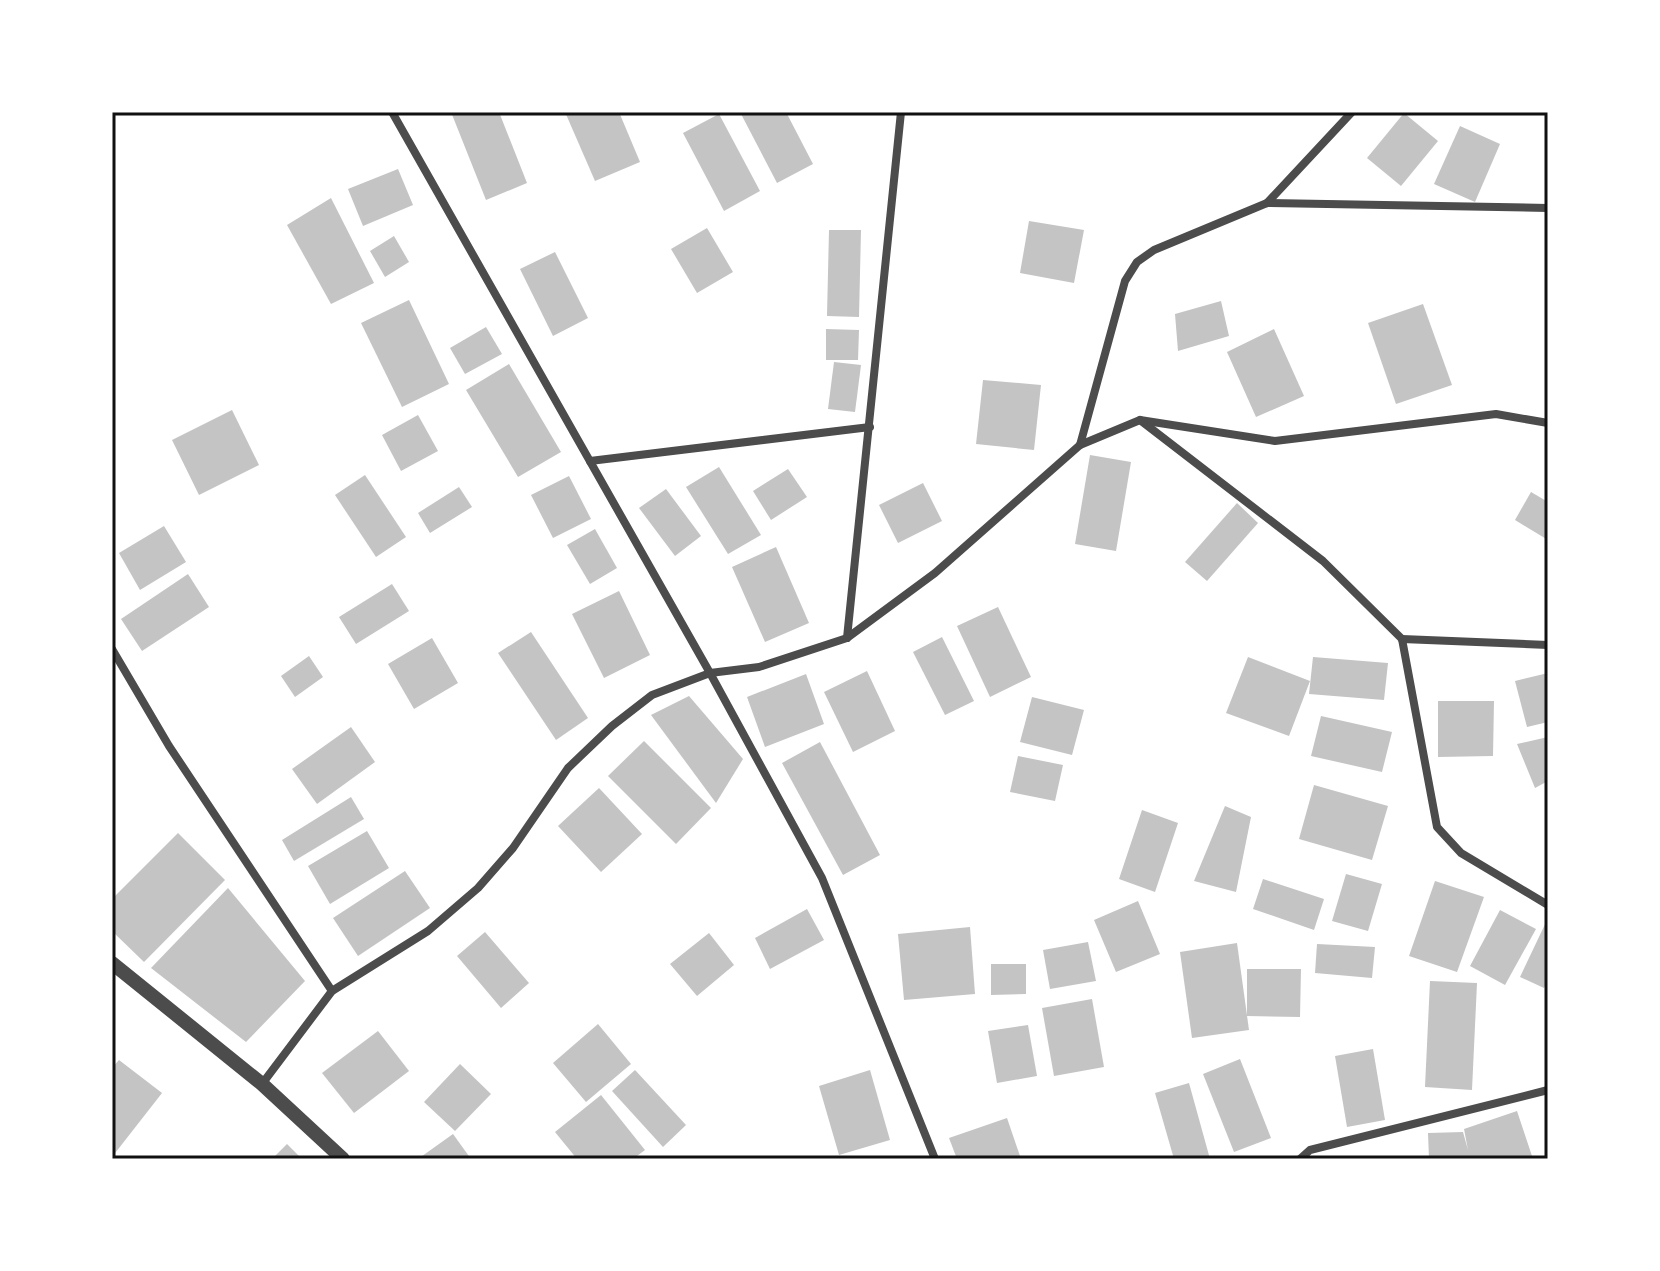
<svg xmlns="http://www.w3.org/2000/svg" width="1660" height="1271" font-family="Roboto,sans-serif">
<rect width="100%" height="100%" fill="#fff"/>
<!-- building -->
<g fill="#c4c4c4">
<path d="M451,112H499L527,183L486,200Z"/>
<path d="M565,112H619L640,162L595,181Z"/>
<path d="M740,112H786L813,164L777,183Z"/>
<path d="M1404,113L1438,141L1401,186L1367,158Z"/>
<path d="M719,114L760,191L724,211L683,133Z"/>
<path d="M1460,126L1500,144L1475,202L1434,184Z"/>
<path d="M398,169L413,205L363,226L348,189Z"/>
<path d="M331,198L374,283L331,304L287,225Z"/>
<path d="M1029,221L1084,230L1074,283L1020,273Z"/>
<path d="M707,228L733,272L697,293L671,249Z"/>
<path d="M829,230H861L859,317L827,316Z"/>
<path d="M394,236L409,262L385,277L370,251Z"/>
<path d="M555,252L588,318L553,336L520,269Z"/>
<path d="M409,300L449,384L402,407L361,323Z"/>
<path d="M1221,301L1229,336L1178,351L1175,314Z"/>
<path d="M1423,304L1452,385L1396,404L1368,323Z"/>
<path d="M486,327L502,354L465,374L450,348Z"/>
<path d="M826,329L859,330L858,360H826Z"/>
<path d="M1274,329L1304,396L1256,417L1227,352Z"/>
<path d="M834,362L861,365L855,412L828,409Z"/>
<path d="M509,364L561,452L518,477L466,390Z"/>
<path d="M983,380L1041,385L1034,450L976,444Z"/>
<path d="M232,410L259,465L199,495L172,440Z"/>
<path d="M418,415L438,451L401,471L382,435Z"/>
<path d="M1090,455L1131,462L1116,551L1075,544Z"/>
<path d="M719,467L761,535L728,554L686,487Z"/>
<path d="M788,469L807,497L771,520L753,491Z"/>
<path d="M365,475L406,537L376,557L335,495Z"/>
<path d="M569,476L591,519L553,538L531,495Z"/>
<path d="M923,483L942,521L898,543L879,505Z"/>
<path d="M459,487L472,507L430,533L418,513Z"/>
<path d="M666,489L701,536L675,556L639,508Z"/>
<path d="M1531,492L1548,502V540L1515,520Z"/>
<path d="M1237,503L1258,523L1207,581L1185,562Z"/>
<path d="M164,526L186,562L140,590L119,553Z"/>
<path d="M595,529L617,568L590,584L567,545Z"/>
<path d="M776,547L809,623L765,642L732,567Z"/>
<path d="M188,574L209,607L142,651L121,619Z"/>
<path d="M392,584L409,611L356,644L339,617Z"/>
<path d="M619,591L650,655L604,678L572,614Z"/>
<path d="M998,607L1031,677L990,697L957,626Z"/>
<path d="M531,632L588,718L556,740L498,653Z"/>
<path d="M942,637L974,701L945,715L913,652Z"/>
<path d="M432,638L458,683L414,709L388,664Z"/>
<path d="M309,656L323,677L295,697L281,676Z"/>
<path d="M1248,657L1310,681L1289,736L1226,713Z"/>
<path d="M1313,657L1388,663L1384,700L1309,694Z"/>
<path d="M867,671L895,731L853,752L824,692Z"/>
<path d="M1548,673V722L1527,727L1515,681Z"/>
<path d="M806,674L824,724L765,747L747,697Z"/>
<path d="M689,696L743,759L716,803L651,715Z"/>
<path d="M1032,697L1084,710L1072,755L1020,742Z"/>
<path d="M1438,701H1494L1493,756L1438,757Z"/>
<path d="M1321,716L1392,732L1382,772L1311,756Z"/>
<path d="M351,727L375,762L317,804L292,769Z"/>
<path d="M1548,737V781L1535,788L1517,744Z"/>
<path d="M644,741L711,808L676,844L608,776Z"/>
<path d="M820,742L880,855L843,875L782,763Z"/>
<path d="M1018,756L1063,765L1055,801L1010,792Z"/>
<path d="M1314,785L1388,806L1372,860L1299,839Z"/>
<path d="M599,788L642,834L601,872L558,826Z"/>
<path d="M351,797L364,819L294,861L282,840Z"/>
<path d="M1225,806L1251,817L1236,892L1194,881Z"/>
<path d="M1142,810L1178,823L1155,892L1119,879Z"/>
<path d="M367,831L389,868L330,904L308,866Z"/>
<path d="M178,833L225,880L144,962L112,931V899Z"/>
<path d="M405,871L430,908L358,956L333,918Z"/>
<path d="M1346,874L1382,884L1368,931L1332,921Z"/>
<path d="M1263,879L1324,899L1314,930L1253,909Z"/>
<path d="M1435,881L1484,897L1457,972L1409,956Z"/>
<path d="M228,888L305,981L246,1042L151,968Z"/>
<path d="M1138,901L1160,954L1116,972L1094,920Z"/>
<path d="M807,909L824,940L770,969L755,938Z"/>
<path d="M1500,910L1536,929L1505,985L1470,966Z"/>
<path d="M1548,918V980L1544,988L1520,977Z"/>
<path d="M970,927L975,994L904,1000L898,934Z"/>
<path d="M485,932L529,983L501,1008L457,956Z"/>
<path d="M709,933L734,965L697,996L670,964Z"/>
<path d="M1088,942L1096,981L1050,989L1043,950Z"/>
<path d="M1237,943L1249,1030L1192,1038L1180,952Z"/>
<path d="M1317,944L1375,947L1372,978L1315,973Z"/>
<path d="M991,964H1026V994L991,995Z"/>
<path d="M1247,969H1301L1300,1017L1247,1016Z"/>
<path d="M1430,981L1477,983L1472,1090L1425,1087Z"/>
<path d="M1092,999L1104,1067L1054,1076L1042,1008Z"/>
<path d="M598,1024L631,1064L586,1102L553,1063Z"/>
<path d="M1028,1025L1037,1076L997,1083L988,1031Z"/>
<path d="M378,1031L409,1071L354,1113L322,1073Z"/>
<path d="M1373,1049L1385,1120L1347,1127L1335,1056Z"/>
<path d="M1240,1059L1271,1138L1234,1152L1203,1074Z"/>
<path d="M119,1060L162,1093L112,1157V1068Z"/>
<path d="M460,1064L491,1094L455,1131L424,1102Z"/>
<path d="M635,1070L686,1125L663,1147L612,1091Z"/>
<path d="M870,1070L890,1140L839,1155L819,1086Z"/>
<path d="M1189,1083L1210,1159H1174L1155,1093Z"/>
<path d="M601,1095L645,1150L633,1159H577L555,1132Z"/>
<path d="M1517,1111L1533,1159H1429L1428,1133L1463,1132L1468,1150L1464,1129Z"/>
<path d="M1007,1118L1021,1159H957L949,1138Z"/>
<path d="M453,1134L471,1159H418Z"/>
<path d="M287,1144L302,1159H272Z"/>
</g>
<g fill="none" stroke-linecap="round" stroke-linejoin="round">
<!-- minor -->
<g stroke="#4c4c4c" stroke-width="8">
<path d="M392,112L710,673L822,878L935,1159"/>
<path d="M1267,203L1352,112"/>
<path d="M1140,420L1323,561L1402,639L1437,827L1461,853L1548,905"/>
<path d="M1080,445L1140,420L1275,441L1496,414L1548,423"/>
<path d="M590,461L870,427"/>
<path d="M847,638L901,112"/>
<path d="M1402,639L1548,645"/>
<path d="M112,649L169,746L332,991"/>
<path d="M262,1084L332,991L428,931L478,888L513,848L568,768L612,726L652,695L710,673L759,667L847,638L935,573L1080,445L1125,281L1137,262L1154,250L1267,203L1548,208"/>
<path d="M1300,1159L1310,1150L1548,1090"/>
</g>
<!-- tertiary -->
<path stroke="#4c4c4c" stroke-width="14" d="M112,963L262,1084L343,1159"/>
</g>
<!-- border -->
<rect width="1660" height="1271" fill="none" stroke="#ffffff" stroke-width="228"/>
<rect x="114" y="114" width="1432" height="1043" fill="none" stroke="#111" stroke-width="3"/>
</svg>
